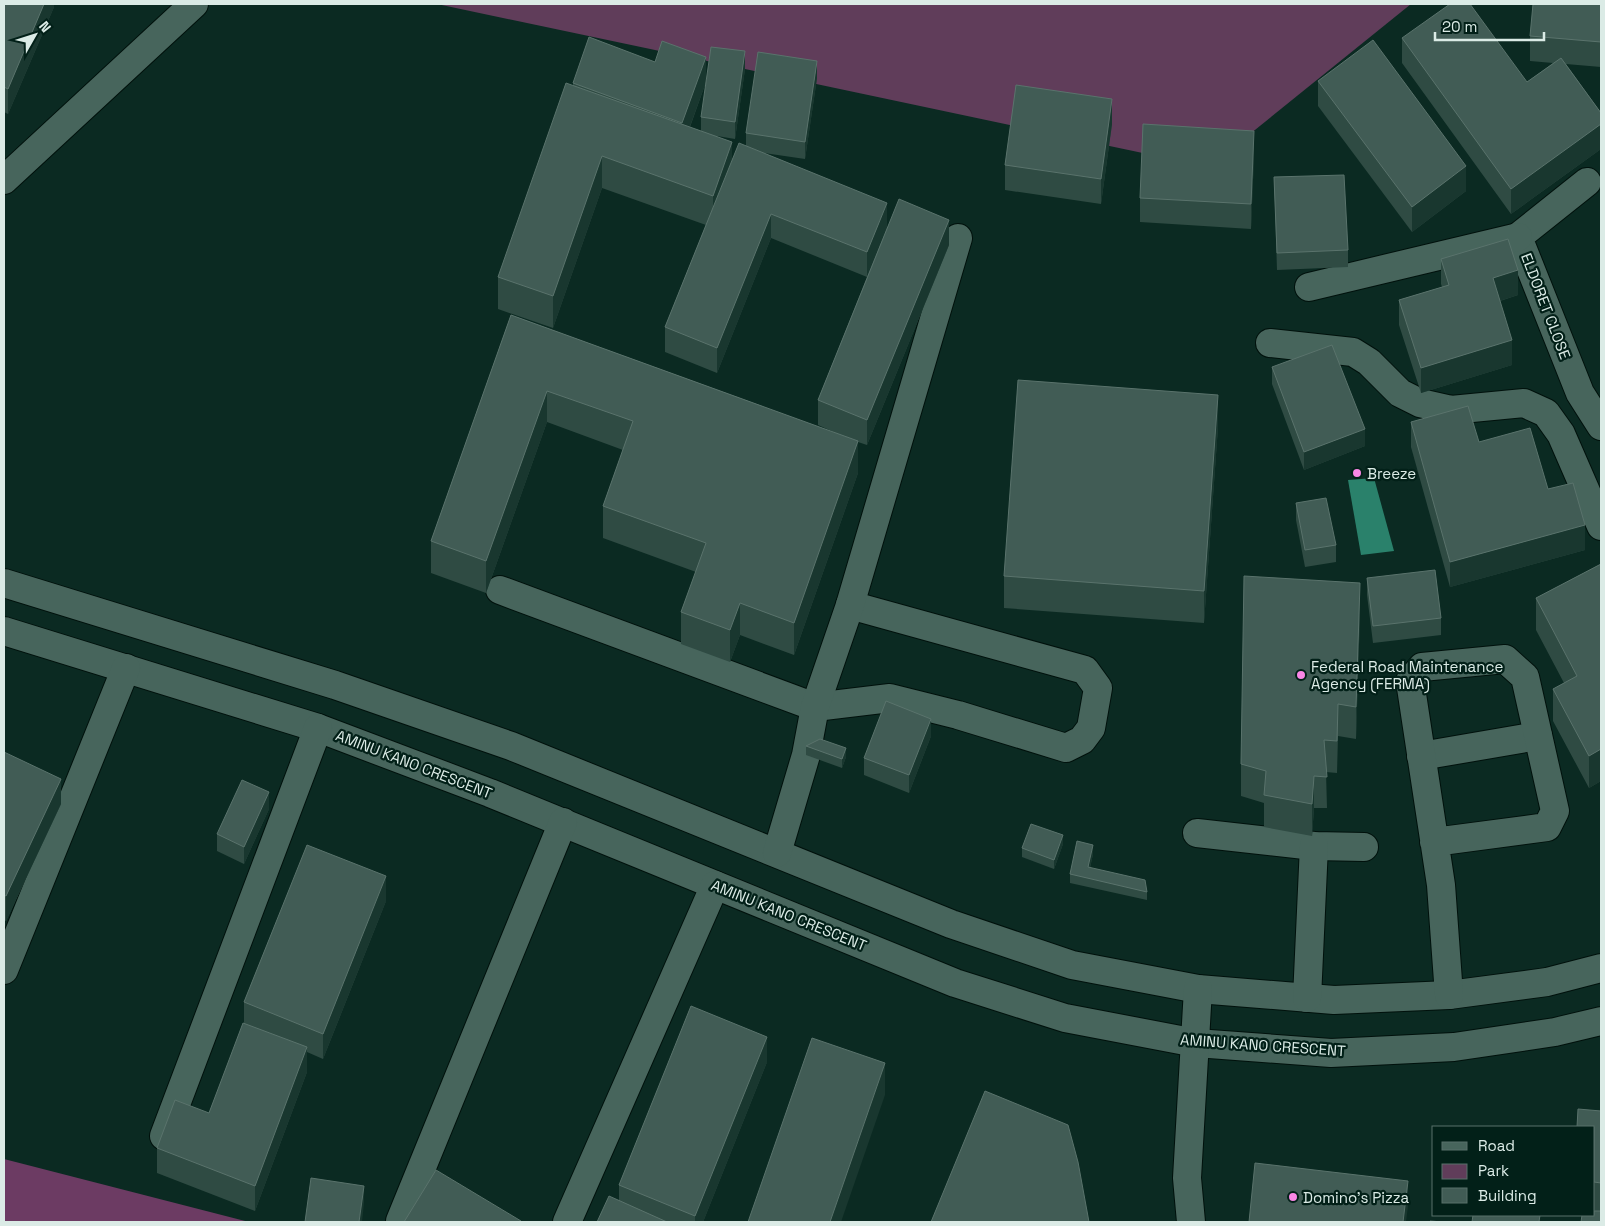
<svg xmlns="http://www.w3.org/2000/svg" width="1605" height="1226" font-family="'Space Grotesk',sans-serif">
<rect width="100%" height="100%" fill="#0b2a22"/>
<!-- green -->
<path fill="#603d5a" d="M437,4H1411L1209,167Z"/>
<!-- forest -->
<path fill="#6c3b63" d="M4,1159L249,1222H4Z"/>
<!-- water -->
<path fill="#2a816b" d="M1374,478L1394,551L1361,555L1348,480Z"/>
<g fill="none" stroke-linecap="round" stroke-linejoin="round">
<defs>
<g id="minor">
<path d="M4,180L194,4"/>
<path d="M1587,182L1518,237L1580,393L1601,426"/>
<path d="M1309,287L1518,237"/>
<path d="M1270,343L1353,352L1369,362L1400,393L1420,403L1451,410L1524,403L1546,413L1561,434L1601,526"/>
<path d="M4,583L335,685L511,746L951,924L1072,965L1198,989L1334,1000L1449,995L1547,982L1601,968"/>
<path d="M500,590L815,707L890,698L958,715L1066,748L1082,740L1091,728L1098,688L1085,670L850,605"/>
<path d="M4,631L318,728L490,793L955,983L1065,1018L1196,1043L1331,1053L1454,1047L1555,1032L1601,1021"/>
<path d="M1421,756L1538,736"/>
<path d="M1197,833L1314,846L1364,847"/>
<path d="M1434,842L1547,827L1555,811L1525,677L1505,659L1422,667L1410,681L1441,885L1449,995"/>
<path d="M777,853L806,755L815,707L850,605L958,238"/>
<path d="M4,970L126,668"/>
<path d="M1307,998L1314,846"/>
<path d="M164,1136L318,728"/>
<path d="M400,1221L563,822"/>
<path d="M567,1222L715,885"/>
<path d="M1191,1222L1187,1178L1198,989"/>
</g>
</defs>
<!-- minor casing -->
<use href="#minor" stroke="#00110c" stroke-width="30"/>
<!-- minor -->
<use href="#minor" stroke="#47655c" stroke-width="28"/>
</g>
<!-- wall -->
<g fill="#2f4b43">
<path d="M4,4H54V7L8,114L4,112Z"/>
<path d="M1601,4V67L1566,64L1601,113V149L1511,214L1402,63V38L1527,82L1553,63L1530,61V36Z"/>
<path d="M745,69L735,139L717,136L732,159L746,146V133L817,78L805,159L764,153L887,227L949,245L867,445L858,442V473L794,655L740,635L730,662L681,644V612L696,572L603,538V506L623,450L547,422L486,593L431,573V541L511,315L836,433L818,425V400L867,277L771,238L717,373L665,352V327L706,225L602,188L553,328L498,309V277L573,86V83L706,82L690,127L701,131V117Z"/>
<path d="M1318,81L1466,191L1412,232L1318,106Z"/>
<path d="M1112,124L1101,204L1005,190V165Z"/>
<path d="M1254,156L1251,229L1140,222V198Z"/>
<path d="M1274,177L1348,250V267L1277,270Z"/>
<path d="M1441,259L1518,295L1500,301L1512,365L1421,393L1399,325V300L1442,287L1441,284Z"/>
<path d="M1272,367L1365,446L1304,470L1272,384Z"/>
<path d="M1411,422L1479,442L1585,550L1450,587L1411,447Z"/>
<path d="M1218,427L1204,623L1004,608V576Z"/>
<path d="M1296,503L1336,545V562L1305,567L1296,520Z"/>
<path d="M1601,564V781L1589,788L1553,721V689L1564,683L1536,630V598Z"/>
<path d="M1367,578L1441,618V635L1373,643L1367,595Z"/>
<path d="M1360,614L1356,739L1338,736L1337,773L1326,772L1327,808H1314L1312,836L1264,827V803L1241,796V764Z"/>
<path d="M931,736L909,793L864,775V758Z"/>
<path d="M806,746L846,757L842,768L806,755Z"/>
<path d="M4,752L61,804L6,921L4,920Z"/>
<path d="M269,809L244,864L217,851V834Z"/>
<path d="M1063,844L1054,869L1022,857V848Z"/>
<path d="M1093,854L1090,868L1147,892V900L1070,883V874Z"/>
<path d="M386,901L323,1059L307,1052V1072L255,1211L157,1173V1148L209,1113L244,1023V1002Z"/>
<path d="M767,1062L703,1222H597L619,1200V1185Z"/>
<path d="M1601,1111V1222L1594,1215V1127Z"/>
</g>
<!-- shaded-wall -->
<g fill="#19372f">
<path d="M44,4H54V7L8,114V89Z"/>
<path d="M745,51V69L735,139V122Z"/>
<path d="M706,57V82L682,148V123Z"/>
<path d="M817,61V78L805,159V142Z"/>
<path d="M1112,99V124L1101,204V179Z"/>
<path d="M1601,124V149L1511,214V189Z"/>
<path d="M1254,131V156L1251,229V204Z"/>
<path d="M732,142V174L713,228V196Z"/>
<path d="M602,156V188L553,328V296Z"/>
<path d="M1466,166V191L1412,232V207Z"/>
<path d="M887,203V228L867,277V252Z"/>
<path d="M771,214V238L717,373V348Z"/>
<path d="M949,220V245L867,445V420Z"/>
<path d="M1518,270V295L1493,303V278Z"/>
<path d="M1512,340V365L1421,393V368Z"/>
<path d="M547,391V422L486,593V561Z"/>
<path d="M1218,395V427L1204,623V591Z"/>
<path d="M1365,429V446L1304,470V452Z"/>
<path d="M858,441V473L794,655V623Z"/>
<path d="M1585,525V550L1450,587V562Z"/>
<path d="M1360,583V614L1356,739V707Z"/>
<path d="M740,603V635L730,662V630Z"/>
<path d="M931,719V736L909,793V775Z"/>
<path d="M846,748V757L842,768V759Z"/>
<path d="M1601,749V781L1589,788V756Z"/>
<path d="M1314,776V808L1312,836V804Z"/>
<path d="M61,779V804L6,921V896Z"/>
<path d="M269,792V809L244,864V847Z"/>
<path d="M1063,835V844L1054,869V860Z"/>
<path d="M1093,845V854L1088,876V867Z"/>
<path d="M386,876V901L323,1059V1034Z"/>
<path d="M767,1037V1062L703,1222H695V1216Z"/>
<path d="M307,1047V1072L255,1211V1186Z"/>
<path d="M885,1063V1095L841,1222H830Z"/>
<path d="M1408,1181V1206L1406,1222H1403Z"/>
<path d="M364,1186V1203L362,1222H359Z"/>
</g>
<!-- building -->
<g fill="#415c55" stroke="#5a736c">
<path d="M4,4H44L8,89L4,87Z"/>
<path d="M1450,4H1470L1527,82L1561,58L1601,113V124L1511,189L1402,38Z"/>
<path d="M1533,4H1601V42L1530,36Z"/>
<path d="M589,37L655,62L662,41L706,57L682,123L573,83Z"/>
<path d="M1373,40L1466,166L1412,207L1318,81Z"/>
<path d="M711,47L745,51L735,122L701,117Z"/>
<path d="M758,52L817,61L805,142L746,133Z"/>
<path d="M566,83L732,142L713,196L602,156L553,296L498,277Z"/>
<path d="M1016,85L1112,99L1101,179L1005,165Z"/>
<path d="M1143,124L1254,131L1251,204L1140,198Z"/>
<path d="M739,143L887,203L867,252L771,214L717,348L665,327Z"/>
<path d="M1344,175L1348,250L1277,253L1274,177Z"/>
<path d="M899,199L949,220L867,420L818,400Z"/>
<path d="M1508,239L1518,270L1493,278L1512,340L1421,368L1399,300L1449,285L1441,259Z"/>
<path d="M511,315L858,441L794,623L740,603L730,630L681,612L706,543L603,506L633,421L547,391L486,561L431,541Z"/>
<path d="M1332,345L1365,429L1304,452L1272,367Z"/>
<path d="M1018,380L1218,395L1204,591L1004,576Z"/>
<path d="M1468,406L1479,442L1530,428L1548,489L1573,483L1585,525L1450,562L1411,422Z"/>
<path d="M1326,498L1336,545L1305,550L1296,503Z"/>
<path d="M1601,564V749L1589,756L1553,689L1577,676L1536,598Z"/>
<path d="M1435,570L1441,618L1373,626L1367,578Z"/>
<path d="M1244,576L1360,583L1356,707L1338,704L1337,741L1324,740L1327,777L1314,776L1312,804L1264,795L1266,771L1241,764Z"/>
<path d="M886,701L931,719L909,775L864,758Z"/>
<path d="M820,739L846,748L842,759L806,746Z"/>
<path d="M4,752L61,779L6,896L4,895Z"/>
<path d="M242,780L269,792L244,847L217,834Z"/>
<path d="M1031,824L1063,835L1054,860L1022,848Z"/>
<path d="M1077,841L1093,845L1088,867L1145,880L1147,892L1070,874Z"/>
<path d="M307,845L386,876L323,1034L244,1002Z"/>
<path d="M691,1006L767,1037L695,1216L619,1185Z"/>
<path d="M243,1023L307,1047L255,1186L157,1148L175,1100L209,1113Z"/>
<path d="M812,1038L885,1063L830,1222H748Z"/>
<path d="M985,1091L1068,1125L1078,1162L1089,1222H931Z"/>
<path d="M1578,1109L1601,1111V1183L1594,1182V1127H1577Z"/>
<path d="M1255,1163L1408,1181L1403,1222H1249Z"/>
<path d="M436,1170L521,1221L520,1222H404Z"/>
<path d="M311,1178L364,1186L359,1222H305Z"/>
<path d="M609,1196L667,1222H597Z"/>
<path d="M1594,1211H1601V1222H1581L1582,1215H1594Z"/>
<path d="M1473,1215H1540L1539,1222H1472Z"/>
<path d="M1430,1221L1443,1222H1430Z"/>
</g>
<!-- markers -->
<g fill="#fa87e6" stroke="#022018" stroke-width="2">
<circle cx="1357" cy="473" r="5"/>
<circle cx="1301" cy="675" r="5"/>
<circle cx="1293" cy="1197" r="5"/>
</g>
<g text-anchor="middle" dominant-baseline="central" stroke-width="4.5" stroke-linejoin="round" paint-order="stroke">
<!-- street labels -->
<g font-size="15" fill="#dbebe6" stroke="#022018">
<text transform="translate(1546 306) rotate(69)">ELDORET CLOSE</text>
<text transform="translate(414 764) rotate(21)">AMINU KANO CRESCENT</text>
<text transform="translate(789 915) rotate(22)">AMINU KANO CRESCENT</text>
<text transform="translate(1263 1045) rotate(4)">AMINU KANO CRESCENT</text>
</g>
<!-- poi labels -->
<g font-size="15" fill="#dbebe6" stroke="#022018" text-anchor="start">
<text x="1367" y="473">Breeze</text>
<text x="1311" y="666">Federal Road Maintenance<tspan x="1311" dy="17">Agency (FERMA)</tspan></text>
<text x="1303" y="1197">Domino's Pizza</text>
</g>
</g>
<!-- border -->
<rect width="1605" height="1226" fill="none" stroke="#dbebe6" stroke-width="10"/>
<!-- legend -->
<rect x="1432" y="1126" width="162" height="90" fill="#022018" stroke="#59716a"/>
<rect x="1442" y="1142" width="25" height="8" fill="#47655c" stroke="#59716a"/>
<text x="1478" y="1151" font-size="15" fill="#dbebe6">Road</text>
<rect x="1442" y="1164" width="25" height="15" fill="#603d5a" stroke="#59716a"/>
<text x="1478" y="1176" font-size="15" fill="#dbebe6">Park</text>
<rect x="1442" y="1188" width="25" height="15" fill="#415c55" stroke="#59716a"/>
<text x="1478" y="1201" font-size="15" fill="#dbebe6">Building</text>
<!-- north arrow -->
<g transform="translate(35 35) rotate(51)" stroke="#022018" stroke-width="4" paint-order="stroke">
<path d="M0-4L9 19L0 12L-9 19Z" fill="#dbebe6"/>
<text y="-8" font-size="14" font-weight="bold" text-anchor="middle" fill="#dbebe6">N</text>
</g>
<!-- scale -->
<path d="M1435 32v8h109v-8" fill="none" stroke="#dbebe6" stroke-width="2.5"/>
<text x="1442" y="32" font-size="15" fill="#dbebe6" stroke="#022018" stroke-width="4" paint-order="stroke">20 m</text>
</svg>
